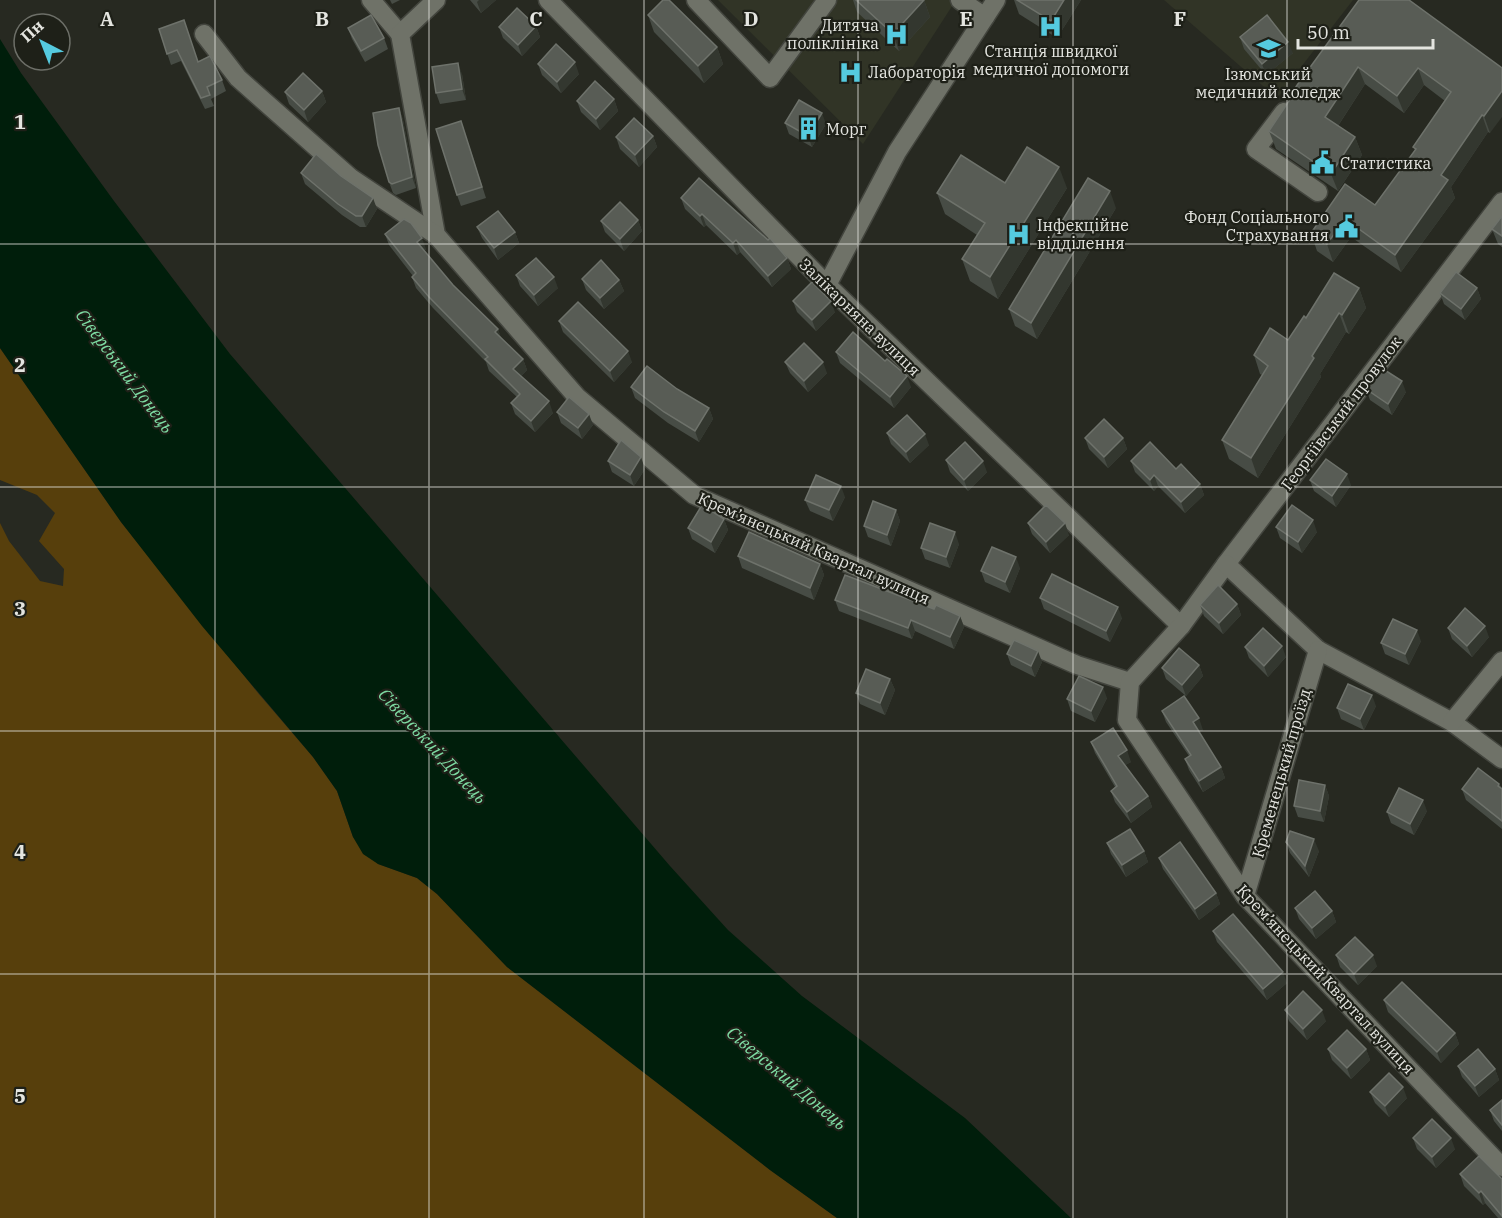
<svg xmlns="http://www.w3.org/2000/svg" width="1502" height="1218" font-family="'IBM Plex Serif',serif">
<rect width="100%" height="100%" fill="#272921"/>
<!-- built -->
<g fill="#313426">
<path d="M718,0H956L863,144Z"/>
<path d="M1164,0H1353L1277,98Z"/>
</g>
<!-- green -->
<path fill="#573f0c" d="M0,348L121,522L258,693L313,757L337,791L353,837L378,864L417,878L437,894L507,967L770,1170L837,1218H0V523L9,541L40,581L63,586L64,569L39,541L55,513L37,495L0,480Z"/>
<!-- water -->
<path fill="#001e0b" d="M0,39L21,73L114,201L230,354L670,866L728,930L802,996L965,1118L1071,1218H837L770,1170L507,967L437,894L417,878L378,864L363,854L353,837L337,791L313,757L202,626L121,522L0,348Z"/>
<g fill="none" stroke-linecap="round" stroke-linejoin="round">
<defs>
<g id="minor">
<path d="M371,0L400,34"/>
<path d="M436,0L400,34L436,235L577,397L694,495L1077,665L1130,682"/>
<path d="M548,0L827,285L1181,626"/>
<path d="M696,0L770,78L827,0"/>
<path d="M960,0L985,17"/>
<path d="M204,34L238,78L351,178L436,235"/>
<path d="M1284,112L1256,149L1318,192"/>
<path d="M1502,202L1226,564L1181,626L1130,682L1127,720L1245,896L1502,1167"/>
<path d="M827,285L897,152L996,0"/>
<path d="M1226,564L1318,650L1452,722L1502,759"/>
<path d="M1452,722L1502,661"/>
<path d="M1245,896L1318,650"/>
</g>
</defs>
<!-- minor casing -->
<use href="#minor" stroke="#43453e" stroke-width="21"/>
<!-- minor -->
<use href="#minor" stroke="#6f7268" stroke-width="18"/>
</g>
<!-- wall -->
<g fill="#474c45">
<path d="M390,0H400L392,4Z"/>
<path d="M470,0H496L481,13Z"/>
<path d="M853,0H924L930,17L899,51L857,12Z"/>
<path d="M1014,0H1081L1057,38L1019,14Z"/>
<path d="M1359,0L1502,68L1490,133L1488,132L1451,187L1455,198L1401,272L1351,237L1333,262L1317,251L1311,233L1375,205L1415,150L1413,147L1445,101L1424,85L1404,113L1365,84L1338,126L1355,137L1362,155L1338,191L1276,149L1269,131L1296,90L1295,88Z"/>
<path d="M648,15L717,47L723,64L704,83L654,32Z"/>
<path d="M536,26L540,37L522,56L503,38L499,27Z"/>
<path d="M348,28L384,38L388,49L365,62L352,39Z"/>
<path d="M159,29L198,62L222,80L226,91L211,99L214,106L205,109L181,61L171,65Z"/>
<path d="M1240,37L1293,53L1266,75L1244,49Z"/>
<path d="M538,64L579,74L561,93L542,75Z"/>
<path d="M462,74L466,100L440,104L436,93Z"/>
<path d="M322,91L326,102L308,122L289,104L285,92Z"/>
<path d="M614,99L618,111L600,130L581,112L577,101Z"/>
<path d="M399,108L403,120L416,188L396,195L393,193L389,182Z"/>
<path d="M461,121L486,198L461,206L457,195Z"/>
<path d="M785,123L826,124L812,147L789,134Z"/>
<path d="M653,136L657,147L639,167L620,149L616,137Z"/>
<path d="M301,173L341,176L377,209L366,227H360L342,215L305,184Z"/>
<path d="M1005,183L1067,188L998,299L970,281L962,259L977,235L945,214L937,193Z"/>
<path d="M681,198L787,258L791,269L772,287L740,252L737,255L706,225L704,227L685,209Z"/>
<path d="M1116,208L1037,339L1015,326L1009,309Z"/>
<path d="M1502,216V247L1498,244L1492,229Z"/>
<path d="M638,220L642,231L624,251L605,232L601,221Z"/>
<path d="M477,227L515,232L519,243L498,260L482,238Z"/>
<path d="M385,234L426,249L424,251L453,285L498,329L501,339L523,359L527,370L521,376L553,413L535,432L515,414L511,403L517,397L489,371L486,362L433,308L416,288L412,277L413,276L389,245Z"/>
<path d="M516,275L558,288L538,306L520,286Z"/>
<path d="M582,279L619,280L624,291L604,309L586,290Z"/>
<path d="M1359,288L1366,308L1349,334L1346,332L1320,374L1321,377L1258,478L1229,459L1222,440L1262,375L1260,374L1254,355L1288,340L1306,318Z"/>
<path d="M1477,288L1481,299L1465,320L1444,304L1440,293Z"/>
<path d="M793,301L835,312L816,331L797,312Z"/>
<path d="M559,321L632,362L614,382L563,332Z"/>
<path d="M836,352L911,387L894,408L840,363Z"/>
<path d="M785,362L827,373L808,392L790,373Z"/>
<path d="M631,387L677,389L709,408L713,419L699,442L668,423L635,398Z"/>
<path d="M1366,389L1406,392L1392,415L1370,400Z"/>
<path d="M557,412L593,425L582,439L561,423Z"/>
<path d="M887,433L929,445L910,463L891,444Z"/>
<path d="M1085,438H1123L1127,449L1108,468L1089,449Z"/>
<path d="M946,460L987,472L968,491L950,472Z"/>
<path d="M608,461L645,469L634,486L612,472Z"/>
<path d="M1131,461L1176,469L1200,484L1204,495L1185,513L1158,486L1154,491L1135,472Z"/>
<path d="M1310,480L1351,485L1336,507L1314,491Z"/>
<path d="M845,497L833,521L810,511L805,500Z"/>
<path d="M896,510L900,521L891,546L868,537L864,526Z"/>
<path d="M724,519L728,530L715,553L692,539L688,528Z"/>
<path d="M1028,523L1069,535L1050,553L1032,534Z"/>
<path d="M1276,527L1317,532L1302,553L1280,538Z"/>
<path d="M959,544L950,568L925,559L921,548Z"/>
<path d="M738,556L820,564L824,575L814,600L742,568Z"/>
<path d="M1020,568L1010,593L985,582L981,571Z"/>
<path d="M1040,598L1122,618L1110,642L1044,609Z"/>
<path d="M835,600L934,609L960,616L964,627L954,649L915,631L912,639L839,611Z"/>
<path d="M1237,604L1241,615L1223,634L1204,616L1200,605Z"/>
<path d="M1448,628L1489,637L1472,657L1452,639Z"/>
<path d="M1421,641L1409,665L1385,654L1381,643Z"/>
<path d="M1245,647L1286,657L1268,677L1249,658Z"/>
<path d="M1007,654L1042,662L1035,677L1011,665Z"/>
<path d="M1199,665L1203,676L1186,696L1166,679L1162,668Z"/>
<path d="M890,679L895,690L885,715L860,704L856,693Z"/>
<path d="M1107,698L1095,722L1071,711L1067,699Z"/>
<path d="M1376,706L1364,730L1341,719L1337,708Z"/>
<path d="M1162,711L1203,730L1199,732L1221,767L1225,778L1203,792L1189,770L1185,759L1189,756L1166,722Z"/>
<path d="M1091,742L1131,762L1125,765L1148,796L1152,807L1131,823L1115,802L1111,791L1115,787L1095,753Z"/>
<path d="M1499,784L1502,788V829L1466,800L1462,789Z"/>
<path d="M1325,785L1329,796L1324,822L1298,817L1294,806Z"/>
<path d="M1427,811L1414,835L1391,823L1387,812Z"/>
<path d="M1286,842L1319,851L1309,877L1290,853Z"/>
<path d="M1107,843L1144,851L1148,862L1126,877L1111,854Z"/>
<path d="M1159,858L1216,893L1220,904L1199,920L1163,869Z"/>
<path d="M1295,908L1332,911L1336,922L1316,939L1299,919Z"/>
<path d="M1213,931L1287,983L1267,1000L1217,942Z"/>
<path d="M1336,955L1377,966L1358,985L1340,967Z"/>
<path d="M1384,1000L1455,1033L1459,1044L1441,1063L1388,1012Z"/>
<path d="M1285,1010L1326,1021L1307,1040L1289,1021Z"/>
<path d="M1328,1049H1366L1370,1060L1351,1079L1332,1060Z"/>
<path d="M1458,1066L1495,1069L1499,1080L1479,1097L1462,1077Z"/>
<path d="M1370,1092L1407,1098L1389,1117L1375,1103Z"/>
<path d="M1502,1100V1131L1494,1121L1490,1110Z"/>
<path d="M1413,1138L1455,1149L1436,1168L1417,1149Z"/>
<path d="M1460,1174L1502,1179V1218H1498L1485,1203L1483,1205L1464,1186Z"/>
</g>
<!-- shaded-wall -->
<g fill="#33372f">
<path d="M479,0H496L481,13L477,2Z"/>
<path d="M924,0L930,17L899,51L893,34Z"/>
<path d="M1064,0H1081L1057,38L1051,21Z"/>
<path d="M536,26L540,37L522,56L518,45Z"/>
<path d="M1288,42L1293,53L1266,75L1262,64Z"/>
<path d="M717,47L723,64L704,83L698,66Z"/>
<path d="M575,62L579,74L561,93L557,82Z"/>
<path d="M458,63L462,74L466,100L462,89Z"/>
<path d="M1358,67L1365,84L1332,135L1325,117Z"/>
<path d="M1418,68L1424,85L1404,113L1397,96Z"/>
<path d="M322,91L326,102L308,122L304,110Z"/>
<path d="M1502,91V117L1490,133L1484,116Z"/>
<path d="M614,99L618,111L600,130L596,119Z"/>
<path d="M399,108L403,120L416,188L412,177Z"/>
<path d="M822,113L826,124L812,147L808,136Z"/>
<path d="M1482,115L1488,132L1451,187L1455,198L1401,272L1395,255L1441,175Z"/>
<path d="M653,136L657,147L639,167L635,155Z"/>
<path d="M1355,137L1362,155L1338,191L1331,174Z"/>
<path d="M1059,167L1067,188L998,299L990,277Z"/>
<path d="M1110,191L1116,208L1037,339L1031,323Z"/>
<path d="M373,198L377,209L366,227L362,216Z"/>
<path d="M702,214L706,225L704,227L700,216Z"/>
<path d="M1345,219L1351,237L1333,262L1327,244Z"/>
<path d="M638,220L642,231L624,251L620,239Z"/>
<path d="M515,232L519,243L498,260L494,248Z"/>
<path d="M422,238L426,249L421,253L417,242Z"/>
<path d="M736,240L740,252L737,255L733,243Z"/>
<path d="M787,258L791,269L772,287L768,276Z"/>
<path d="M554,277L558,288L538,306L534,295Z"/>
<path d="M619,280L624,291L604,309L600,298Z"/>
<path d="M1359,288L1366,308L1349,334L1342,315Z"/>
<path d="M1477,288L1481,299L1465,320L1461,309Z"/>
<path d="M831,301L835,312L816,331L812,320Z"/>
<path d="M1339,313L1346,332L1320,374L1321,377L1258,478L1251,458L1312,356Z"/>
<path d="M498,329L502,340L495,332Z"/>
<path d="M628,351L632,362L614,382L610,371Z"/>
<path d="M523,359L527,370L517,380L513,369Z"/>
<path d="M823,362L827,373L808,392L804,381Z"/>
<path d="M907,376L911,387L894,408L890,397Z"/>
<path d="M1402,381L1406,392L1392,415L1388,404Z"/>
<path d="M549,401L553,413L535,432L531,421Z"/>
<path d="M709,408L713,419L699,442L695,431Z"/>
<path d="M589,414L593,425L582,439L578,428Z"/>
<path d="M925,434L929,445L910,463L906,452Z"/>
<path d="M1123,438L1127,449L1108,468L1104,457Z"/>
<path d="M641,457L645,469L634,486L630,475Z"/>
<path d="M983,461L987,472L968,491L964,480Z"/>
<path d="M1347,474L1351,485L1336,507L1332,496Z"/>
<path d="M1154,475L1158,486L1154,491L1150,480Z"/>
<path d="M1200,484L1204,495L1185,513L1181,502Z"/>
<path d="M841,486L845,497L833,521L829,510Z"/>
<path d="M896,510L900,521L891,546L887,535Z"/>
<path d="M724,519L728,530L715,553L711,542Z"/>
<path d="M1313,520L1317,532L1302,553L1298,542Z"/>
<path d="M1065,523L1069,535L1050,553L1046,542Z"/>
<path d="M955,532L959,544L950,568L946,557Z"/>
<path d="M1016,557L1020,568L1010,593L1005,582Z"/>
<path d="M820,564L824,575L814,600L810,588Z"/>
<path d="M1237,604L1241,615L1223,634L1219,623Z"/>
<path d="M1118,607L1122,618L1110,642L1106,631Z"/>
<path d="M960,616L964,627L954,649L950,637Z"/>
<path d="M911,620L915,631L912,639L908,628Z"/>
<path d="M1485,626L1489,637L1472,657L1467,646Z"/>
<path d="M1417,630L1421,641L1409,665L1405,654Z"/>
<path d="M1282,646L1286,657L1268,677L1264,666Z"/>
<path d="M1038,651L1042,662L1035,677L1031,666Z"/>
<path d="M1199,665L1203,676L1186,696L1182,685Z"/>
<path d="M890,679L895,690L885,715L880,703Z"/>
<path d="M1103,687L1107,698L1095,722L1091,711Z"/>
<path d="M1372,695L1376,706L1364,730L1360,719Z"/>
<path d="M1199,718L1203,730L1197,734L1193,722Z"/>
<path d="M1127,750L1131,762L1122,767L1118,756Z"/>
<path d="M1221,767L1225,778L1203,792L1199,781Z"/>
<path d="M1325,785L1329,796L1324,822L1320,811Z"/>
<path d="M1148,796L1152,807L1131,823L1127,812Z"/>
<path d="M1423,800L1427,811L1414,835L1410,824Z"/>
<path d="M1314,839L1319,851L1309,877L1305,866Z"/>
<path d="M1144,851L1148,862L1126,877L1122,865Z"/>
<path d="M1216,893L1220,904L1199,920L1195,909Z"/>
<path d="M1332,911L1336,922L1316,939L1312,928Z"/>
<path d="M1373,955L1377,966L1358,985L1354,974Z"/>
<path d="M1283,972L1287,983L1267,1000L1263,989Z"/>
<path d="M1322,1010L1326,1021L1307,1040L1303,1029Z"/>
<path d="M1455,1033L1459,1044L1441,1063L1437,1052Z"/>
<path d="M1366,1049L1370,1060L1351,1079L1347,1068Z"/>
<path d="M1495,1069L1499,1080L1479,1097L1475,1086Z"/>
<path d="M1403,1087L1407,1098L1389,1117L1385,1106Z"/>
<path d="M1451,1138L1455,1149L1436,1168L1432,1157Z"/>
<path d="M1481,1191L1485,1203L1483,1205L1479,1193Z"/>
</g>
<!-- building -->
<g fill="#585c55" stroke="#6e726b" stroke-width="1.5">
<path d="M663,0H669L717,47L698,66L648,15Z"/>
<path d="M856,0H924L893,34Z"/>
<path d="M1017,0H1064L1051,21Z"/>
<path d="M1359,0H1409L1502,68V91L1484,116L1482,115L1441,175L1448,180L1395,255L1345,219L1327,244L1311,233L1345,184L1375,205L1416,149L1413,147L1451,92L1418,68L1397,96L1358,67L1325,117L1355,137L1331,174L1269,131L1297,89L1295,88Z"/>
<path d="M517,8L536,26L518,45L499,27Z"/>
<path d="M371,15L384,38L361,51L348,28Z"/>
<path d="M1267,15L1288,42L1262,64L1240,37Z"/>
<path d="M184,20L198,62L210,56L222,80L207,87L210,95L201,98L177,50L167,54L159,29Z"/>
<path d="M556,44L575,62L557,82L538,64Z"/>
<path d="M458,63L462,89L436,93L432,67Z"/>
<path d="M303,73L322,91L304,110L285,92Z"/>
<path d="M595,81L614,99L596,119L577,101Z"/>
<path d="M799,100L822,113L808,136L785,123Z"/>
<path d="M399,108L412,177L392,184L389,182L378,145L373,113Z"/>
<path d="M634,118L653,136L635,155L616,137Z"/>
<path d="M461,121L482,187L457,195L436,129Z"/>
<path d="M1027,147L1059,167L990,277L962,259L985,223L937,193L961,155L1005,183Z"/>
<path d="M316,154L341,176L373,198L362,216H356L338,204L301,173Z"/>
<path d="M699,178L768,240L770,238L787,258L768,276L736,240L733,243L702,214L700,216L681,198Z"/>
<path d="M1088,178L1110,191L1031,323L1009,309Z"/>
<path d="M620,202L638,220L620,239L601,221Z"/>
<path d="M498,211L515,232L494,248L477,227Z"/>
<path d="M1502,216V236L1492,229Z"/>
<path d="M404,219L411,223L422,238L417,242L453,285L498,329L495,332L523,359L513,369L549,401L531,421L511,403L520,394L485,359L488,357L429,297L412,277L416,273L385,234Z"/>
<path d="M536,258L554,277L534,295L516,275Z"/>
<path d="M601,260L619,280L600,298L582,279Z"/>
<path d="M1456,272L1477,288L1461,309L1440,293Z"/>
<path d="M1334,273L1359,288L1342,315L1339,313L1312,356L1314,358L1251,458L1222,440L1268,366L1254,355L1270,328L1288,340L1304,316L1306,318Z"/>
<path d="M812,282L831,301L812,320L793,301Z"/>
<path d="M578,302L628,351L610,371L559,321Z"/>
<path d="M853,332L885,361L887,359L907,376L890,397L836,352Z"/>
<path d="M804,343L823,362L804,381L785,362Z"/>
<path d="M647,366L677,389L709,408L695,431L664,412L631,387Z"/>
<path d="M1380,367L1402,381L1388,404L1366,389Z"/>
<path d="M569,397L589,414L578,428L557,412Z"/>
<path d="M907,415L925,434L906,452L887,433Z"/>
<path d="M1104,419L1123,438L1104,457L1085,438Z"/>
<path d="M621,440L641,457L630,475L608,461Z"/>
<path d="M965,442L983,461L964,480L946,460Z"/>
<path d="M1150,442L1176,469L1181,464L1200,484L1181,502L1154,475L1150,480L1131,461Z"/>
<path d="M1326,459L1347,474L1332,496L1310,480Z"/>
<path d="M816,475L841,486L829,510L805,500Z"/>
<path d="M873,501L896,510L887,535L864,526Z"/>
<path d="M702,505L724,519L711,542L688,528Z"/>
<path d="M1046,505L1065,523L1046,542L1028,523Z"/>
<path d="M1292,505L1313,520L1298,542L1276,527Z"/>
<path d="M930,523L955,532L946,557L921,548Z"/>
<path d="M749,532L820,564L810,588L738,556Z"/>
<path d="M992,547L1016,557L1005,582L981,571Z"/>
<path d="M1052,574L1118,607L1106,631L1040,598Z"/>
<path d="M845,575L934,609L936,605L960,616L950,637L911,620L908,628L835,600Z"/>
<path d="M1218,585L1237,604L1219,623L1200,605Z"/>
<path d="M1465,608L1485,626L1467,646L1448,628Z"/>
<path d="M1393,619L1417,630L1405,654L1381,643Z"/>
<path d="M1263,628L1282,646L1264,666L1245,647Z"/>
<path d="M1014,640L1038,651L1031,666L1007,654Z"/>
<path d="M1179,648L1199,665L1182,685L1162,668Z"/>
<path d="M866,669L890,679L880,703L856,693Z"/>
<path d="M1079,676L1103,687L1091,711L1067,699Z"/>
<path d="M1348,684L1372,695L1360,719L1337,708Z"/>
<path d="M1184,696L1199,718L1193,722L1221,767L1199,781L1185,759L1191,755L1162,711Z"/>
<path d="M1113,728L1127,750L1118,756L1148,796L1127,812L1111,791L1117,786L1091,742Z"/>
<path d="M1478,768L1499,784L1498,786L1502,789V821L1462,789Z"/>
<path d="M1299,780L1325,785L1320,811L1294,806Z"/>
<path d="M1399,788L1423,800L1410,824L1387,812Z"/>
<path d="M1130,829L1144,851L1122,865L1107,843Z"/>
<path d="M1290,831L1314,839L1305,866L1286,842Z"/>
<path d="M1180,842L1216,893L1195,909L1159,858Z"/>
<path d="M1315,891L1332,911L1312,928L1295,908Z"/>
<path d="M1233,914L1283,972L1263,989L1213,931Z"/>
<path d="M1355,937L1373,955L1354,974L1336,955Z"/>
<path d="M1402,982L1455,1033L1437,1052L1384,1000Z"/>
<path d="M1303,991L1322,1010L1303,1029L1285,1010Z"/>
<path d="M1347,1030L1366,1049L1347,1068L1328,1049Z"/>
<path d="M1478,1049L1495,1069L1475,1086L1458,1066Z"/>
<path d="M1389,1073L1403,1087L1385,1106L1370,1092Z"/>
<path d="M1502,1100V1125L1490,1110Z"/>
<path d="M1432,1119L1451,1138L1432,1157L1413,1138Z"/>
<path d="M1479,1156L1502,1179V1216L1481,1191L1479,1193L1460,1174Z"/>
</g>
<!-- grid -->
<path fill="none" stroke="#e4e5e0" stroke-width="1.5" stroke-opacity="0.55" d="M215,0V1218M429,0V1218M644,0V1218M858,0V1218M1073,0V1218M1287,0V1218M0,244H1502M0,487H1502M0,731H1502M0,974H1502"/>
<!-- icons -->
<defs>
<symbol id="hospital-bare" viewBox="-9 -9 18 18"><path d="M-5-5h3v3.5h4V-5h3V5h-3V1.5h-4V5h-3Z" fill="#55cadf" stroke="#1e2018" stroke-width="2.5" paint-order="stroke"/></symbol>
<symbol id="university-bare" viewBox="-9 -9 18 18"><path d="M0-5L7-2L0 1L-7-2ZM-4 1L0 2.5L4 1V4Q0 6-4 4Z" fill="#55cadf" stroke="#1e2018" stroke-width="2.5" paint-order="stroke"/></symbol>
<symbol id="building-bare" viewBox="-9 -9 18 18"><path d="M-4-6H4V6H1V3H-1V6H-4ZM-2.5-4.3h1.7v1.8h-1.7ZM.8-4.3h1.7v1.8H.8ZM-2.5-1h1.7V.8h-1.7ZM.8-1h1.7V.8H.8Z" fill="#55cadf" stroke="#1e2018" stroke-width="2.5" paint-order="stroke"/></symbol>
<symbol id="civic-bare" viewBox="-9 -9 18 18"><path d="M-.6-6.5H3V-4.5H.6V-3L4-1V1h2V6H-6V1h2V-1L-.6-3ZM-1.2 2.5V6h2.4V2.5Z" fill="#55cadf" stroke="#1e2018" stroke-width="2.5" paint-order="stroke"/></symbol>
</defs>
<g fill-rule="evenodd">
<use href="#hospital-bare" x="1034" y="10" width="33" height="33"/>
<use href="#hospital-bare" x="880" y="18" width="33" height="33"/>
<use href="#university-bare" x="1252" y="32" width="33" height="33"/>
<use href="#hospital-bare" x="834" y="56" width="33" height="33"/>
<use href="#building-bare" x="792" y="112" width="33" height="33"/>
<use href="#civic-bare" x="1306" y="146" width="33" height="33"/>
<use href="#civic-bare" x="1330" y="210" width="33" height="33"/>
<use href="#hospital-bare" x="1002" y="218" width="33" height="33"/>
</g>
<g text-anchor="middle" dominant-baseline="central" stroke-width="4.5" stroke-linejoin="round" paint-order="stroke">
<!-- poi labels -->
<g font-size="16" fill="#e4e5e0" stroke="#1e2018" text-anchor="start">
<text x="879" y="25" text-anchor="end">Дитяча<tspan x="879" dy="18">поліклініка</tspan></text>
<text x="1051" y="51" text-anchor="middle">Станція швидкої<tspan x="1051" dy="18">медичної допомоги</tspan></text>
<text x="868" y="72">Лабораторія</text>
<text x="1268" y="74" text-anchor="middle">Ізюмський<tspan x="1268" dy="18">медичний коледж</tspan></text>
<text x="826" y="129">Морг</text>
<text x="1340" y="163">Статистика</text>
<text x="1329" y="217" text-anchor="end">Фонд Соцiального<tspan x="1329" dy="18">Страхування</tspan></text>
<text x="1037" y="225">Інфекційне<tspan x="1037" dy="18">відділення</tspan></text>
</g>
<!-- street labels -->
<g font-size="16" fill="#e4e5e0" stroke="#1e2018">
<text transform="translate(860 317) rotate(44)">Залікарняна вулиця</text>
<text transform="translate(1341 413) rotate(-53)">Георгіївський провулок</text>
<text transform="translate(814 548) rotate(24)">Крем’янецький Квартал вулиця</text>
<text transform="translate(1281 773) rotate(-74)">Кременецький проїзд</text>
<text transform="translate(1326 979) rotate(47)">Крем’янецький Квартал вулиця</text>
</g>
<!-- water labels -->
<g font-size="18" font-style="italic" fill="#7edca3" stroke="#1e2018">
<text transform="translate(125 371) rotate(53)">Сіверський Донець</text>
<text transform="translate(433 746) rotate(47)">Сіверський Донець</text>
<text transform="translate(787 1078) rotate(40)">Сіверський Донець</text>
</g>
</g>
<g font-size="20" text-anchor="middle" font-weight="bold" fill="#e4e5e0" stroke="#1e2018" stroke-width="4.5" stroke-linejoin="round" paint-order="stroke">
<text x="107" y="26">A</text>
<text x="322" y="26">B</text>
<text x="536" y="26">C</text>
<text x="751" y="26">D</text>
<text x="966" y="26">E</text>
<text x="1180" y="26">F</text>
<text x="20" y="129">1</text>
<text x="20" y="372">2</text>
<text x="20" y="616">3</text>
<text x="20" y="859">4</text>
<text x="20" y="1103">5</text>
</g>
<!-- north arrow -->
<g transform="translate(42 42) rotate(318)"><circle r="28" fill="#1e2018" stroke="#6d6f68" stroke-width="1.5"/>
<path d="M0-4.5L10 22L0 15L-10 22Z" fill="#55cadf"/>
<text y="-9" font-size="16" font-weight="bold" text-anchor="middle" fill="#e4e5e0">Пн</text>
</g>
<!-- scale -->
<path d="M1298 39v9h135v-9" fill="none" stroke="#e4e5e0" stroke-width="3"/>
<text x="1307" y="39" font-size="18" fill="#e4e5e0" stroke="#1e2018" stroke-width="4.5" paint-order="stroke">50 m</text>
</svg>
